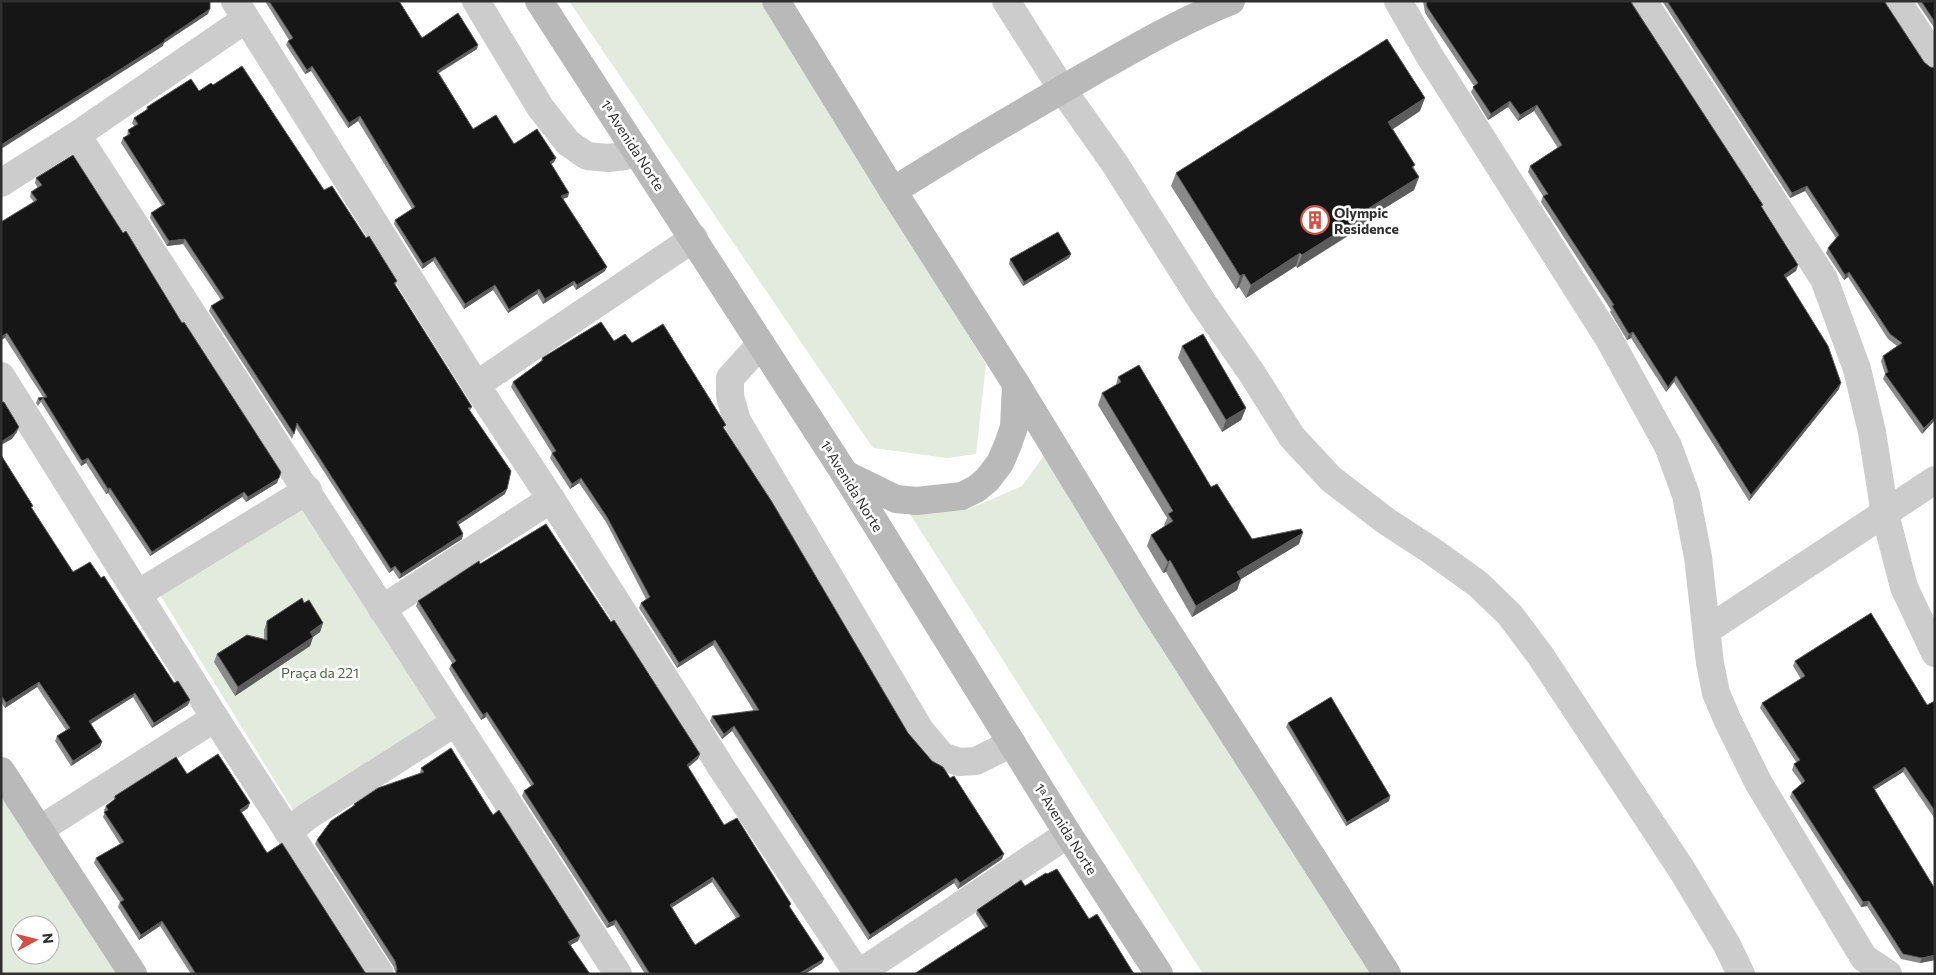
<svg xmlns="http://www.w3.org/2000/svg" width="1936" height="975" font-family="Commissioner,sans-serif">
<rect width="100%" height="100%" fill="#fff"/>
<!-- green -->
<g fill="#e3ebde" fill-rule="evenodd">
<path d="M569,1H763L986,364L976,454L947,458L873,448Z"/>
<path d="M1045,454L1372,974H1203L908,511L969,509L1022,486Z"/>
<path d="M313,481L455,708L293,810L152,582Z"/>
<path d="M1,787L122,974H1ZM20,925H50V955H20Z"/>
</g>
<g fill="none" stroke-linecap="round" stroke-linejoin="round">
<!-- street -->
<g stroke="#ccc" stroke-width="28">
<path d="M235,1L476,385L551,499L723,770L858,974"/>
<path d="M476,1L540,107L568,143L587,156L608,158L625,156L634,148"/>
<path d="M1006,1L1062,89L1115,164L1203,303L1253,375L1292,437L1331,479L1386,521L1432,551L1478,584L1510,615L1540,655L1682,870L1727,945L1741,974"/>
<path d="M1398,1L1429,55L1609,339L1668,446L1686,495L1698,557L1710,663L1716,693L1727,719L1758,782L1864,958L1888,974"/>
<path d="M1643,1L1824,279L1857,369L1872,432L1885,514L1904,587L1935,653"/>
<path d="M1897,1L1935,58"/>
<path d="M77,135C258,414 438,694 618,974"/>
<path d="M1,183L77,135L246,19"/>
<path d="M761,344L730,378V396L737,421L920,730L942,756L959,762L976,761L1012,743"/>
<path d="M1,376L215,718L380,974"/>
<path d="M476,385L694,238"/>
<path d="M139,593L308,490"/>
<path d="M382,609L551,499"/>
<path d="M1707,630L1935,480"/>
<path d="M39,830L215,718"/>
<path d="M288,832L308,816L456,722"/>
<path d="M858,974L1068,834"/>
</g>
<!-- secondary -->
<g stroke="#b9b9b9" stroke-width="28">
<path d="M539,1L845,474L1068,834L1159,974"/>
<path d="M776,1L893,191L1016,384L1153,609L1387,974"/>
<path d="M893,191C957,150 1023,112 1089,74C1135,48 1181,21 1231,1"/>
<path d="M845,474L896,499L917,501L962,496L976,489L987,480L1000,463L1007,447L1014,427L1016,384"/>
<path d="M1,771L133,974"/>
</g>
</g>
<!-- wall -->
<g fill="#8a8a8a" fill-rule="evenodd">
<path d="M265,1H399L422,38L477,49L439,73L473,129L556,158L554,162L551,164L568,197L563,199L605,271L576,290L573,285L543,304L537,294L508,313L493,290L464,309L433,261L422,269L394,224L395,220L412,209L358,121L348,128L311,71L305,74L286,45L288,41L289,40Z"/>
<path d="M1423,1H1631L1798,265L1796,271L1786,278L1839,389L1749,501L1674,382L1666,392L1631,338L1627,340L1610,312L1611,310L1541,202L1543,196L1528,172L1530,166L1558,148L1534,111L1518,121L1508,107L1488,120L1471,92L1474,86L1425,13Z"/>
<path d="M1662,1H1885L1886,4L1924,62L1930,67L1935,68V420L1922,434L1883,379L1885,374L1881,361L1883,356L1897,346L1888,339L1848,277L1844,280L1826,253L1828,248L1836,238L1805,191L1790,198Z"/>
<path d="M1916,1H1935V29Z"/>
<path d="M213,85L324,190L366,238L397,281L395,286L472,407L470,411L505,494L458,525L463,534L462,539L399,579L393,570L389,573L296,428L292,439L209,311L211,306L221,300L183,244L167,246L150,218L151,213L162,206L121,143L123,138L127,136L128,130L135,127L132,123L134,118L146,110L147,107L199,91Z"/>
<path d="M1420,111L1393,129L1419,177L1414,190L1367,219L1366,224L1342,240L1297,268L1296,266L1246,298L1239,287L1236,289L1171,186L1176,173Z"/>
<path d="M36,178L277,483L246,502L242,497L150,556L108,493L106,494L86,463L81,466L41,402L38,406L36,403L38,398L43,397L5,338L34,202L30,197L31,192L38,188L35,183Z"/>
<path d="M1071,254L1069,258L1023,286L1009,264L1010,259Z"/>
<path d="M614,341L632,343L724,430L908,733L1002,859L958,889L954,883L868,940L732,731L722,739L710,721L712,716L754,711L713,645L677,668L639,608L641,603L646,599L606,522L579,483L570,489L550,458L552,453L511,387L513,382L541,361L542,358Z"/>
<path d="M1182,346L1246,408L1241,420L1222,432L1178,358Z"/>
<path d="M1118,377L1211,487L1252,539L1299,544L1241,579L1237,590L1192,617L1166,572L1163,573L1147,546L1151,535L1165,526L1164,525L1167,518L1098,405L1102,393L1116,385Z"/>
<path d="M1,455L32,509L73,572L101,578L174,683L190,700L188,705L152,728L133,697L91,724L102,742L100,747L71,766L55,741L57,736L66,730L37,687L5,708L1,702Z"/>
<path d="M480,564L700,754L698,759L688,767L724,825L790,907L824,959L822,963L805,974H645L614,925L607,928L522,796L524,791L531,786L486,717L481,720L461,689L449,669L452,663L416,606L418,601ZM712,882L736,918L695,945L672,907Z"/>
<path d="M304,603L323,623L320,632L313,637L310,646L235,696L214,662L217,654L264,639V630L267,621Z"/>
<path d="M1795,661L1927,705L1935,701V819L1903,772L1874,790L1935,960L1920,963L1901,959L1867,906L1861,907L1790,797L1792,792L1802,784L1792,770L1794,764L1797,763L1760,708L1762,703L1801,679L1793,666Z"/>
<path d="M1288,723L1390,796L1389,801L1346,826L1286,727Z"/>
<path d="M421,768L493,815L580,936L578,941L570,945L590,974H396L393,966L315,844L317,840L352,807L354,804L420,773Z"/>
<path d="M187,774L248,808L241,813L267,853L366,974H191L160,926L139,940L118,907L120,902L94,863L96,858L120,844L103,817L105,812L104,810L106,806L114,800L115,796Z"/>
<path d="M1025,886L1089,919L985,928L976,914L977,910Z"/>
</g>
<!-- shaded-wall -->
<g fill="#5c5c5c">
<path d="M210,9L208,14L164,43L163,46L1,149V145Z"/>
<path d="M478,45L477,49L435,75L437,71Z"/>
<path d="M312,66L311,71L305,74L307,70Z"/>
<path d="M1425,98L1420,111L1384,135L1388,122Z"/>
<path d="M1510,101L1508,107L1488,120L1491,114Z"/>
<path d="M1537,105L1534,111L1518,121L1520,115Z"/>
<path d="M360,116L358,121L348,128L349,123Z"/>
<path d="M556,158L554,162L548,167L550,162Z"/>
<path d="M1419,177L1414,190L1367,219L1366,224L1297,268L1302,255L1369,208Z"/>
<path d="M1807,186L1805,191L1790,198L1792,193Z"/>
<path d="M569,193L568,197L560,200L561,196Z"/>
<path d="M185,239L183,244L167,246L169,241Z"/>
<path d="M1300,253L1296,266L1246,298L1251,285Z"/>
<path d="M1071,254L1069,258L1023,286L1024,282Z"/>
<path d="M435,257L433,261L422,269L423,264Z"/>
<path d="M1798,265L1796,271L1782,280L1784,275Z"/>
<path d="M607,267L605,271L576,290L577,285Z"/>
<path d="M1849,272L1848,277L1844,280L1845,275Z"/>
<path d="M1244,274L1239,287L1236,289L1240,276Z"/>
<path d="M574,281L573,285L543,304L545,299Z"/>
<path d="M495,285L493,290L464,309L465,304Z"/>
<path d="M539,289L537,294L508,313L509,309Z"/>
<path d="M1633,332L1631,338L1627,340L1629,334Z"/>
<path d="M7,333L5,338L1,340V337Z"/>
<path d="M1676,376L1674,382L1666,392L1668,387Z"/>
<path d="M1841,383L1839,389L1749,501L1751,495Z"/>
<path d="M1246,408L1241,420L1222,432L1226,420Z"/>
<path d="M1935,417V420L1922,434L1924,428Z"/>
<path d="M19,427L17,432L12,439L1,445V442Z"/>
<path d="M88,458L86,463L81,466L82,461Z"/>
<path d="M279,478L277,483L246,502L248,497Z"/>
<path d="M581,478L579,483L570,489L572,484Z"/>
<path d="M110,488L108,493L106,494L108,489Z"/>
<path d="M507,489L505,494L455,527L457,522Z"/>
<path d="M244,492L242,497L150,556L152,552Z"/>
<path d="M1303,533L1299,544L1233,584L1237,572Z"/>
<path d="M463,534L462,539L399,579L401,574Z"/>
<path d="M1170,560L1166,572L1163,573L1168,562Z"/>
<path d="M395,566L393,570L389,573L391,569Z"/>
<path d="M1241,579L1237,590L1192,617L1196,606Z"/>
<path d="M323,623L320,632L307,641L310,632Z"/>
<path d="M313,637L310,646L235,696L238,687Z"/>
<path d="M715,640L713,645L677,668L679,663Z"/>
<path d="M39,682L37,687L5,708L6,703Z"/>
<path d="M135,693L133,697L87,726L89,721Z"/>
<path d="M190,700L188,705L152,728L154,723Z"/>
<path d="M487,712L486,717L481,720L483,715Z"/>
<path d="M734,726L732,731L722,739L724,734Z"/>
<path d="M102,742L100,747L71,766L73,761Z"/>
<path d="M700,754L698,759L685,770L687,765Z"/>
<path d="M1905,767L1903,772L1871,792L1873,787Z"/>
<path d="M1390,796L1389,801L1346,826L1347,822Z"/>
<path d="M250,803L248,808L238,815L240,810Z"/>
<path d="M1004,854L1002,859L958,889L960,883Z"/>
<path d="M713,877L712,882L668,910L670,905Z"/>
<path d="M956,878L954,883L868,940L870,935Z"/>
<path d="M1869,901L1867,906L1861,907L1863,902Z"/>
<path d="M616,920L614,925L607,928L609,923Z"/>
<path d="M162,921L160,926L139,940L141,935Z"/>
<path d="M580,936L578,941L567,947L568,942Z"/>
<path d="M1935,955V960L1920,963L1922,958Z"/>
<path d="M824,959L822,963L805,974H800Z"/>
</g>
<!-- building -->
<g fill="#161616" stroke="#5c5c5c" fill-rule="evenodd">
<path d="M1,1H210V9L164,40L165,41L1,145Z"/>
<path d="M269,1H399L422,38L458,13L478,45L437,71L473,129L496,115L514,144L537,129L556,158L550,162L569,193L561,196L607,267L577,285L574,281L545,299L539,289L509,309L495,285L465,304L435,257L423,264L395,220L415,207L360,116L349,123L312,66L307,70L288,41L293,38Z"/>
<path d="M1426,1H1631L1632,4L1763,205L1761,206L1798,265L1784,275L1828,346L1841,383L1751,495L1676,376L1668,387L1633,332L1629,334L1612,306L1614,305L1543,196L1548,194L1530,166L1562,145L1537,105L1520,115L1510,101L1491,114L1473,87L1478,83L1427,7Z"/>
<path d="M1667,1H1885L1886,4L1924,62L1930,67L1935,68V417L1924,428L1885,374L1888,372L1883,356L1902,343L1890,334L1849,272L1845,275L1828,248L1839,235L1807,186L1792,193Z"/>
<path d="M1921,1H1935V22Z"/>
<path d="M1387,39L1425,98L1388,122L1415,165L1412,167L1419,177L1369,208L1370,211L1346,227L1302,255L1300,253L1251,285L1244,274L1240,276L1176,173Z"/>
<path d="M242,66L324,190L332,186L366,238L369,236L397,281L394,283L472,407L468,408L511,471L507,489L457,522L463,534L401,574L395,566L391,569L297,423L294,434L211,306L224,298L185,239L169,241L151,213L165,204L123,138L130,134L128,130L138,124L134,118L148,109L147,107L191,79L199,91L211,83L213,85Z"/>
<path d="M73,155L123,233L126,231L182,323L184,322L281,472L279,478L248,497L244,492L152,552L110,488L108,489L88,458L82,461L43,398L40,401L38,398L47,397L7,333L1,337V222L37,200L31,192L42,185L36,178Z"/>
<path d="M1058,232L1071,254L1024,282L1010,259Z"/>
<path d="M601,322L614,341L625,334L632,343L663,324L726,425L723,427L772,502L908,733L932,761L943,767L950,778L954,776L1004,854L960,883L956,878L870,935L734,726L724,734L712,716L759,710L715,640L679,663L641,603L650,597L607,517L581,478L572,484L552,453L556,451L513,382L543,360L542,358Z"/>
<path d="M1203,334L1246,408L1226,420L1182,346Z"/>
<path d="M1139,365L1211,487L1217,484L1252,539L1301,529L1303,533L1237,572L1241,579L1196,606L1170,560L1168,562L1151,535L1173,521L1168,514L1173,511L1102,393L1121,382L1118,377Z"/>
<path d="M1,402H4L19,427L13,434L1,442Z"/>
<path d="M1,455L33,506L31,507L73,572L90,562L101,578L104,576L174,683L178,681L190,700L154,723L135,693L89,721L102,742L73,761L57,736L70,728L39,682L6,703L1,695Z"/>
<path d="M546,524L611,622L614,620L700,754L687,765L724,825L737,818L791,904L789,906L824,959L800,973L801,974H650L616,920L609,923L524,791L534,784L487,712L483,715L451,665L456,661L418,601L479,561L480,564ZM713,877L740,916L695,945L670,905Z"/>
<path d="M302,598L304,603L309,600L323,623L310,632L313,637L238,687L217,654L247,635L267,640V621Z"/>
<path d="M1871,613L1927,705L1935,701V811L1905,767L1873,787L1935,889V955L1922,958L1903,954L1869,901L1863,902L1792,792L1805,781L1794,764L1800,760L1762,703L1805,676L1795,661Z"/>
<path d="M1331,697L1390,796L1347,822L1288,723Z"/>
<path d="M451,748L493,815L499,810L580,936L568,942L590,974H396L397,969L395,961L317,840L331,821L355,805L354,804L378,788L424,772L421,768Z"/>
<path d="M218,754L250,803L240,810L267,853L282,843L366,974H196L162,921L141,935L120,902L124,900L96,858L124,842L104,812L108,810L106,806L115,799V796L176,757L187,774Z"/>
<path d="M1057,869L1089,919L1097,914L1134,974H914L988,926L977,910L1021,880L1025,886L1046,873L1047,874Z"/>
</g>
<!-- icons -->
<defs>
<symbol id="building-ring" viewBox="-11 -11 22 22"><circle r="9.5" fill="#fff" stroke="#d34f44" stroke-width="1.5"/><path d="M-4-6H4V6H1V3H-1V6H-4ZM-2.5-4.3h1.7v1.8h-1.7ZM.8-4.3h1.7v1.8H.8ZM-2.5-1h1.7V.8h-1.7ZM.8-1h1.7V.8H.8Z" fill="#d34f44"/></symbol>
</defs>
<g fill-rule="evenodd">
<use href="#building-ring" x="1299" y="204" width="32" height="32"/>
</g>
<g text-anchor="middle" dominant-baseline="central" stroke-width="5" stroke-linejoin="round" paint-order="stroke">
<!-- street labels -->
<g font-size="14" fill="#2f2f2f" stroke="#fff">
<text transform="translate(633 145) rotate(57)">1ᵃ Avenida Norte</text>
<text transform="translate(852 486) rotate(58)">1ᵃ Avenida Norte</text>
<text transform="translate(1066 829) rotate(58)">1ᵃ Avenida Norte</text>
</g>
<!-- poi labels -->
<g font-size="14" font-weight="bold" fill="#2f2f2f" stroke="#fff" text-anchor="start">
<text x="1334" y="212">Olympic<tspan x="1334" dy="16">Residence</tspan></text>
</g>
<!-- park labels -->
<g font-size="14" fill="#4d6641" stroke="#fff">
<text x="320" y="672">Praça da 221</text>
</g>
</g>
<!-- border -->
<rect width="1936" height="975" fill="none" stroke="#2f2f2f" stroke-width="5"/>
<!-- north arrow -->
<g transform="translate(35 940) rotate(83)"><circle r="24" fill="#ffffff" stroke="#acacac"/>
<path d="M0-4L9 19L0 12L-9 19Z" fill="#d34f44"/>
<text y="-8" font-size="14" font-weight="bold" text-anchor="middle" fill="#2f2f2f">N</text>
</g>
</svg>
